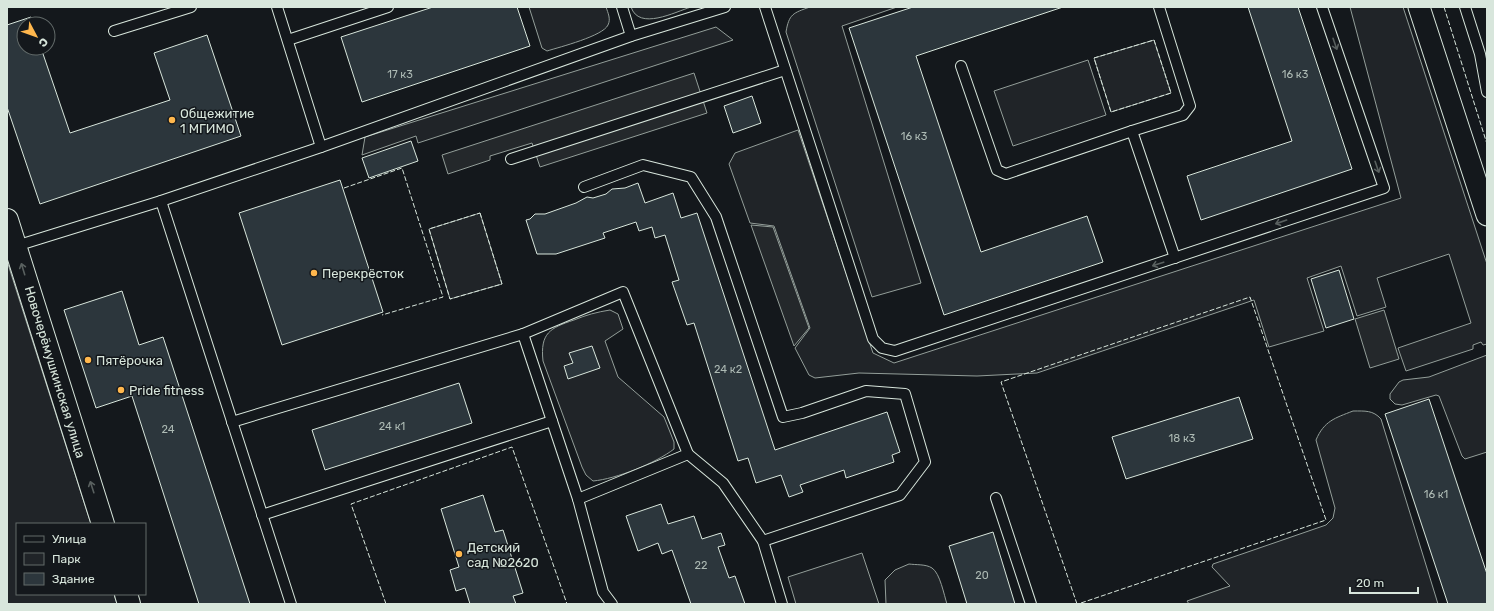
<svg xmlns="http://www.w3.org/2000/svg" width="1494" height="611" font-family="Rubik,sans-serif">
<rect width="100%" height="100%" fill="#14181c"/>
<!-- green -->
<g fill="#202428" stroke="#939e99">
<path d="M529,7H606C608,13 611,19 608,25C603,36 560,47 547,51L542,48Z"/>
<path d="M631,7H691C675,12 639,31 631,7Z"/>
<path d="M810,7H897L842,26L921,283L872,297L786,32C789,14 793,13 810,7Z"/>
<path d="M1350,7H1403L1487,264V344L1483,345L1481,342L1473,345V349L1406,371L1398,348L1471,323L1449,254L1377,278L1386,307L1357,316L1341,266L1307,278L1324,331L1269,347L1254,300L1037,373L977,376L859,373L815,378L809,375L795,348L810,328L774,226L750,223L729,164L735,153L798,130L873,353L894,363L1401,198Z"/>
<path d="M716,27L733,40L418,143L416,136L362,155L365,137Z"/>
<path d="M1154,40L1171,93L1111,112L1094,58Z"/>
<path d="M1088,60L1106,115L1013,146L994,91Z"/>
<path d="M480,213L502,284L450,299L429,229Z"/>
<path d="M7,261L91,524H17V594H114L117,604H7Z"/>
<path d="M610,310L618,314L623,329L605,341L618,377L664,417L674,442V449C656,463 616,479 593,481L586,475L582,467L543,361C540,333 550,328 574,320C586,315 597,312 610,310Z"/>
<path d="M1487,355V452L1465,459L1462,456L1439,396L1436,395L1402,405L1395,404L1390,399V394L1399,382L1403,380L1429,377Z"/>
<path d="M1353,411C1365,411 1373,410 1381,419L1438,604H1189L1187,601L1230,586L1212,567L1213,564L1326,525L1333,518L1335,508L1316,440C1324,421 1335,418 1353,411Z"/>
<path d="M862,553L879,604H796L788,577Z"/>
<path d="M909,564C916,565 926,564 932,568C940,573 944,595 947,604H886L885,580L895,570Z"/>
</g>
<!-- parking -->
<g fill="#24282b" stroke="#939e99">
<path d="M694,73L707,113L540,167L532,143L490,156V160L448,174L442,155Z"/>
<path d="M751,225L773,227L809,328L794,346Z"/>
<path d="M1384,310L1399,359L1370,368L1355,319Z"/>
</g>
<!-- building -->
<g fill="#2c363c" stroke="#d8e6dc">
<path d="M433,7H517L530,46L362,102L341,37Z"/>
<path d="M913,7H1063L916,56L981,252L1087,216L1103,262L944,315L849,28Z"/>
<path d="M1248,7H1298L1352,169L1201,220L1187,176L1292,141Z"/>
<path d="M31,17L33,24H24V48H41L70,133L170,100L154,53L207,35L241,136L40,204L7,107V25Z"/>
<path d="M752,96L761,123L733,133L724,106Z"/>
<path d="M411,141L418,161L369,178L362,158Z"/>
<path d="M340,180L383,312L282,345L239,213Z"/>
<path d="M638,183L645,203L673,193L681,218L697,213L775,450L887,412L900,452L892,455L894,462L846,478L844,470L800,485L803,492L789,497L781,475L756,483L748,458L738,461L694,323L687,325L672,282L679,280L665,235L655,238L652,227L639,231L636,222L603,233L605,238L556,254H537L526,220L530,219L535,214H545L576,203L587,197L593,198L606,194L612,189L625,188Z"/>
<path d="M1339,270L1354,319L1326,328L1311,279Z"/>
<path d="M122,291L139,345L163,337L250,604H199L132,396L96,408L64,310Z"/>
<path d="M592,346L600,368L568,379L564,366L573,363L569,353Z"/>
<path d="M459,383L472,423L325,470L312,430Z"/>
<path d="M1239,397L1253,439L1126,479L1112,437Z"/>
<path d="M1429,399L1487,574V604H1448L1385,414Z"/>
<path d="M483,495L495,532L503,530L523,593L513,596L516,604H470L465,588L456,591L450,570L459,567L441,509Z"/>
<path d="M661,504L668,524L694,516L702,539L721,533L725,545L718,547L729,578L735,576L745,604H691L672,550L662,554L658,543L638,551L626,516Z"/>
<path d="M993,532L1015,604H967L949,546Z"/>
</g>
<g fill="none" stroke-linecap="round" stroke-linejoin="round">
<defs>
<g id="service">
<path d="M277,7L321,147"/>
<path d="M622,7L631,36"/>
<path d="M765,7L873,339L882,348L895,351L1384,188L1322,7"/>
<path d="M1465,7L1480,54L1487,92"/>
<path d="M114,31L191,7"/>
<path d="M288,40L388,7"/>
<path d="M961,66L997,170L1006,174L1132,131L1183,115L1190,106L1159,7"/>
<path d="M1132,131L1175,258"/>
<path d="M511,159L785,70"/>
<path d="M584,187L643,165L691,177L716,217L783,417L802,413L866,391L905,394L925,462L900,495L763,541"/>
<path d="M161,201L291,604"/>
<path d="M16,246L161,201L321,147L631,36L725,7"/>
<path d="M523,334L578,499L603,592L612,604"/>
<path d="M232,422L523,334L623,292L688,454L578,499"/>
<path d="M688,454L723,483L763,541L782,604"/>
<path d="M996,498L1031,604"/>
<path d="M262,515L552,421"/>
</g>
<path id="minor" d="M1419,7L1487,215"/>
<g id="tertiary">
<path d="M7,220L103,524"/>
<path d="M126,594L129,604"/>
</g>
</defs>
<!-- service casing -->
<use href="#service" stroke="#d8e6dc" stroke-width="12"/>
<!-- minor casing -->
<use href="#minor" stroke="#d8e6dc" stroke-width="23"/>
<!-- tertiary casing -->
<use href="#tertiary" stroke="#d8e6dc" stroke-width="24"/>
<!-- service -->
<use href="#service" stroke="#14181c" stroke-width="10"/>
<!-- minor -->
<use href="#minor" stroke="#14181c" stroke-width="21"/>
<!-- tertiary -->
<use href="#tertiary" stroke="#14181c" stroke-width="22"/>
<!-- fence -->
<g stroke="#d8e6dc" stroke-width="1" stroke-dasharray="5 2" stroke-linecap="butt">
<path d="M1444,7L1487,144"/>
<path d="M1154,40L1171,93L1111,112L1094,58Z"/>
<path d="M344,188L402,168L443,297L382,315"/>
<path d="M480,213L502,284L450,299L429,229Z"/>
<path d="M386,604L351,504L512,447L567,604"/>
<path d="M1077,604L1001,382L1250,297L1326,520L1078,604"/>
</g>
</g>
<!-- one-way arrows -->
<defs><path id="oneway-shaft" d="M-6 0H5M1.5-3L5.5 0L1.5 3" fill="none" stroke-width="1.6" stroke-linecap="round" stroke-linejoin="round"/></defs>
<g stroke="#59605f">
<use href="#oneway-shaft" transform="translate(1335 44) rotate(71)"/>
<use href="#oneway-shaft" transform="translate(1377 167) rotate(71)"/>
<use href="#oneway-shaft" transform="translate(1281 222) rotate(161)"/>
<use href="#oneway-shaft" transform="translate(1158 264) rotate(162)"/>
<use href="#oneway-shaft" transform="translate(23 269) rotate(-107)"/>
<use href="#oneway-shaft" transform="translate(92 487) rotate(-108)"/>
</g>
<!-- markers -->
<g fill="#ffb74d" stroke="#14181c" stroke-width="1.5">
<circle cx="172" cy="120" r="4"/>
<circle cx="314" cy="273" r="4"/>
<circle cx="88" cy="360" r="4"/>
<circle cx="121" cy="390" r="4"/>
<circle cx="459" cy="554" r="4"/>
</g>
<g text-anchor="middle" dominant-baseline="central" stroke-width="3" stroke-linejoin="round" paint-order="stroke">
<!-- number labels -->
<g font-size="11" fill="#adbab4">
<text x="400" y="74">17 к3</text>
<text x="1295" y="74">16 к3</text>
<text x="914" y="136">16 к3</text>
<text x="728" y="369">24 к2</text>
<text x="392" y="426">24 к1</text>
<text x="168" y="429">24</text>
<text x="1182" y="438">18 к3</text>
<text x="1436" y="494">16 к1</text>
<text x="701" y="565">22</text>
<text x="982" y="575">20</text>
</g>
<!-- poi labels -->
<g font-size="13" fill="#d8e6dc" stroke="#14181c" text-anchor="start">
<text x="180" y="113">Общежитие<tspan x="180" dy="15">1 МГИМО</tspan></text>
<text x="322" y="273">Перекрёсток</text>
<text x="96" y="360">Пятёрочка</text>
<text x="129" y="390">Pride fitness</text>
<text x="467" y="547">Детский<tspan x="467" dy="15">сад №2620</tspan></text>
</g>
<!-- street labels -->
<g font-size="13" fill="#d8e6dc" stroke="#14181c">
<text transform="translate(55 372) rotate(73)">Новочерёмушкинская улица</text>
</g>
</g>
<!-- border -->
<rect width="1494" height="611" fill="none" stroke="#d8e6dc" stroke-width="16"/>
<!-- legend -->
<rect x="16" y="523" width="130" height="72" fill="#14181c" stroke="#626a69"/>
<rect x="24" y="536" width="20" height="6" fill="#14181c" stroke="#626a69"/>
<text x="52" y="543" font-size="12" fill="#d8e6dc">Улица</text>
<rect x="24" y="553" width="20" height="12" fill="#202428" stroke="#626a69"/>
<text x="52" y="563" font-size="12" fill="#d8e6dc">Парк</text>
<rect x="24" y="573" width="20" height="12" fill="#2c363c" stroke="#626a69"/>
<text x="52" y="583" font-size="12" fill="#d8e6dc">Здание</text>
<!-- north arrow -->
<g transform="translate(36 36) rotate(131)"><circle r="19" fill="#14181c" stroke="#626a69"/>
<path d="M0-3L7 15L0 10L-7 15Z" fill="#ffb74d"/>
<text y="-6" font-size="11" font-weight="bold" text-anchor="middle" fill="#d8e6dc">С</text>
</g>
<!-- scale -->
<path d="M1350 587v6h68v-6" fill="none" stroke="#d8e6dc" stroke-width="2"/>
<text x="1356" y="587" font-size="12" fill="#d8e6dc" stroke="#14181c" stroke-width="3" paint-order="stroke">20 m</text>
</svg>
